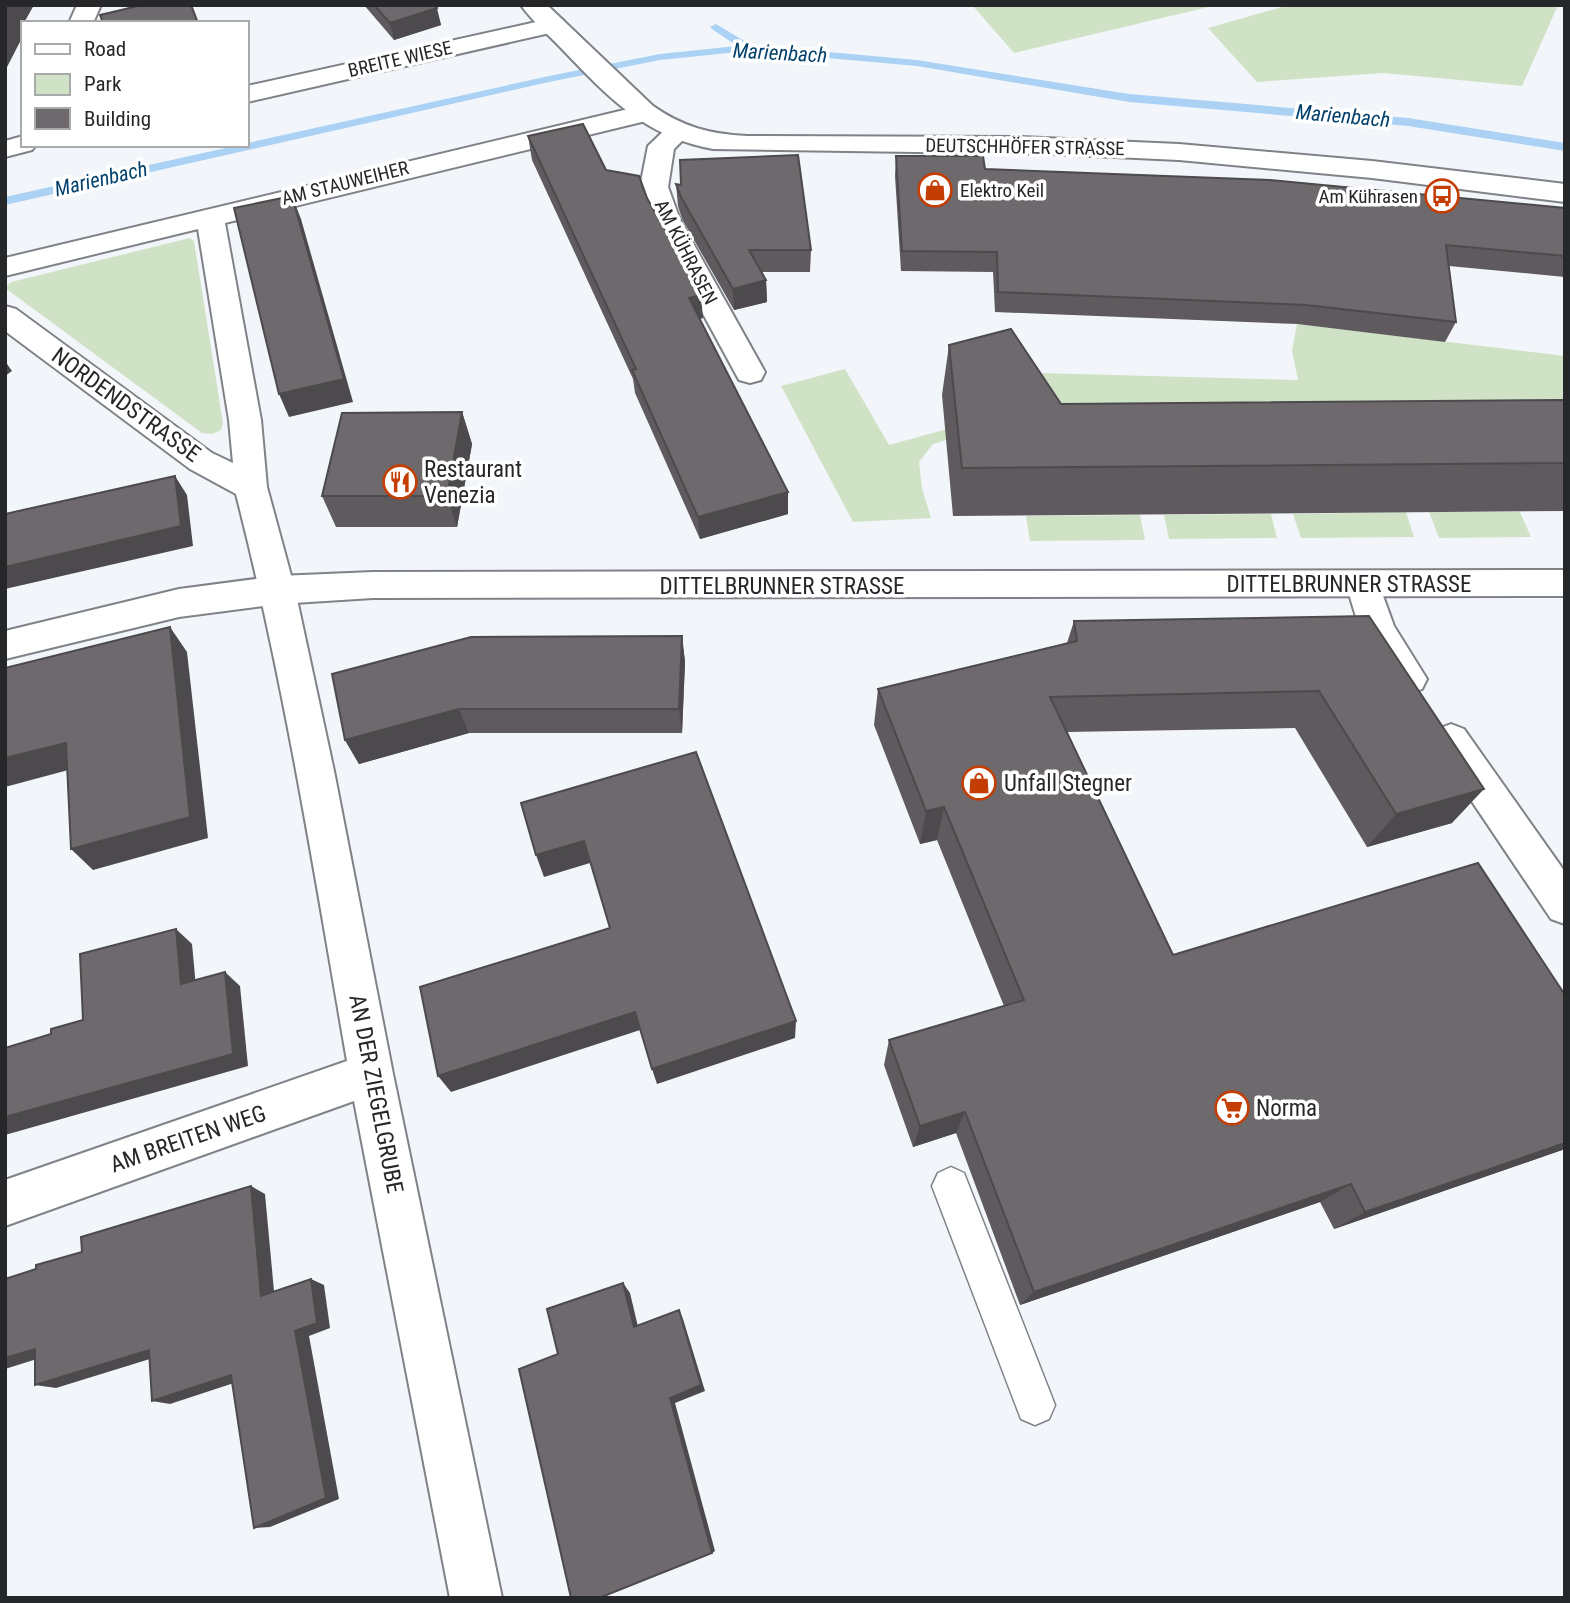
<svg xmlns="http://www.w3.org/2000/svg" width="1570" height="1603" font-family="'Roboto Condensed',sans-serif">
<rect width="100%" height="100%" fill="#f2f6fb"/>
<!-- green -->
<g fill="#d0e2c6">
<path d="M972,5H1217L1014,53Z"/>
<path d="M1289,5H1558L1522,86L1384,73L1257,82L1208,28Z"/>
<path d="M190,238L194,241L223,423L221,430L212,434L202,433L5,288L11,282Z"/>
<path d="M1297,324L1565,356V420L975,431L933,444L919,462L922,488L931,518L853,522L781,386L845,369L889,445L1020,409L1040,373L1298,380L1292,351Z"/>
<path d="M1406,512L1414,537L1301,538L1293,514Z"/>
<path d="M1429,512H1520L1531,537L1439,538Z"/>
<path d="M1271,514L1277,538L1169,539L1164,515Z"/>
<path d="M1140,515L1145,540L1030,541L1026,516Z"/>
</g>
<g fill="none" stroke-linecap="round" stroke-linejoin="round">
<!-- stream -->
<path fill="#abd1f4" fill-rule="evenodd" d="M716,24L751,45L917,60L1129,94L1408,118L1565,143V151L1408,126L1129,102L917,66L748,51L660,60L549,82L5,205V197L549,76L660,54L737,46L712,29L710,27Z"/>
<defs>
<path id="service" d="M951,1167L964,1173L1055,1405L1049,1419L1035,1425L1021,1419L932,1186L938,1173Z"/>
<g id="minor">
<path d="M77,5H101L93,23H69Z"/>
<path d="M554,18L563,20L566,25L563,30L247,102V86Z"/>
<path d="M645,105L654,107L658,113L654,119L225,223L261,420L267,487L295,590L334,771L393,1074L502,1598H450L354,1101L5,1226V1180L347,1061C314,871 284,681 236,494L190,469L5,331V306L16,309L212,453L233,463L229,420L198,229L5,276V258Z"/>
<path d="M678,124L687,126L691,132L674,149L668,187L680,220L765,372L761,380L750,383L739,380L652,220L640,187L648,146L669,126Z"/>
<path d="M23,136V145H36L32,150L5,157V141Z"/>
<path d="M1363,571L1375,574L1394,626L1427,679L1422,689L1409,694L1396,689L1360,630L1346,584L1351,574Z"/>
<path d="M1451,724L1464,729L1565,872V924L1551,919L1438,751L1432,740L1438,729Z"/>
</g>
<path id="tertiary" d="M1565,570V596L373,598L278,604L179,617L5,659V631L179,589L278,576L373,572Z"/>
<path id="secondary" d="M521,5H547L653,106C683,127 710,134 747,136L1021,137L1179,144L1372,161L1565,184V202L1372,178L1179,160L1050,154L713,149C644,136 609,98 562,49C549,35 532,21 521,5Z"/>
</defs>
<!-- service casing -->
<use href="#service" stroke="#7f8286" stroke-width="3"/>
<!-- minor casing -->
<use href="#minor" stroke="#7f8286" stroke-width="4"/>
<!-- tertiary casing -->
<use href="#tertiary" stroke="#7f8286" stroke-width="4"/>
<!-- secondary casing -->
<use href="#secondary" stroke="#7f8286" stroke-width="4"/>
<!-- service -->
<use href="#service" fill="#fff" fill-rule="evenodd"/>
<!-- minor -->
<use href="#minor" fill="#fff" fill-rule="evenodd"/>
<!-- tertiary -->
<use href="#tertiary" fill="#fff" fill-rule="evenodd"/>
<!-- secondary -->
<use href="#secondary" fill="#fff" fill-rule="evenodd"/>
</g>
<!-- wall -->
<g fill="#5e5a5e">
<path d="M364,5H435L441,25L394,40Z"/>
<path d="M528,136L606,170L647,198L703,318L700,319L788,514L700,539L635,393L633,379L532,160Z"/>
<path d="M896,156L985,169L1565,208V277L1449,266L1456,322L1445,342L1297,324L995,312L993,272L901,271L895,176Z"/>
<path d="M676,184L811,250L810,272H762L766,280L767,302L734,310L682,219L678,206Z"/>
<path d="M949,345L1061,404L1565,400V511L953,516L942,395Z"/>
<path d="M462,412L472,444L457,527H336L322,496Z"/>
<path d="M1369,616L1452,823L1367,847L1295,728L1067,732L1173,955L1565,1149L1334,1229L1320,1202L1020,1305L956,1133L913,1147L884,1065L889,1040L1004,1006L937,840L920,844L874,725L878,689L1067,643L1074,621Z"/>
<path d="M682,636L685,662L682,733H469L359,764L345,740Z"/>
</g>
<!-- shaded-wall -->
<g fill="#4c4a4c">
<path d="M5,5H34L25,21L26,23H23V36L5,71Z"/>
<path d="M437,8L441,25L394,40L390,23Z"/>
<path d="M292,196L301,219L353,402L289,417L279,394Z"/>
<path d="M766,280L767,302L734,310L733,289Z"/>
<path d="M701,295L703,318L691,321L689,298Z"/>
<path d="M5,361L12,371L5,376Z"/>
<path d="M462,412L472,444L457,527L447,496Z"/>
<path d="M175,476L187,495L193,546L5,589V567Z"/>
<path d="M788,492V514L700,539L698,517Z"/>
<path d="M170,627L187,652L208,838L93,870L71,849Z"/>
<path d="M682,636L685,662L682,733L679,709Z"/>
<path d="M459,709L469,733L359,764L345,740Z"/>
<path d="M66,743L87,765L5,787V758Z"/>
<path d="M1484,789L1452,823L1367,847L1396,814Z"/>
<path d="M944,807L937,840L920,844L926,811Z"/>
<path d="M584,841L590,863L544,877L536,855Z"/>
<path d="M176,929L192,944L197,998L181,984Z"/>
<path d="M225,972L240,986L248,1066L5,1135V1117Z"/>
<path d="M635,1012L640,1030L451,1092L438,1076Z"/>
<path d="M796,1021L795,1038L657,1084L652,1069Z"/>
<path d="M965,1112L956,1133L913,1147L920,1126Z"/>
<path d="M1565,1143V1149L1334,1229L1365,1212Z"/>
<path d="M1351,1184L1320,1202L1020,1305L1034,1292Z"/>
<path d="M251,1186L265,1194L275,1302L261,1296Z"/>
<path d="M311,1279L324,1285L330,1328L309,1336L339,1499L270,1527L254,1528L295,1331Z"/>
<path d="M623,1283L630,1293L640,1335L634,1327Z"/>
<path d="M679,1310L683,1319L705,1391L675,1403L715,1551L712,1553L670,1398Z"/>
<path d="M35,1349L56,1353L5,1369V1358Z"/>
<path d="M149,1350L166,1354L56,1388L35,1385Z"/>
<path d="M231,1375L246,1379L170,1404L152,1401Z"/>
</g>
<!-- building -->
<g fill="#6d696d" stroke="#4c4a4c" stroke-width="2">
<path d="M142,5H191L198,23H103L100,15Z"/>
<path d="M374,5H435L437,8L390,23Z"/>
<path d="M583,124L606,170L639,176L647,198L701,295L689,298L788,492L698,517L632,370L636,369L528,136Z"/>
<path d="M798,155L811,250H749L766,280L733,289L681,197L676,184L681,185L680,160Z"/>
<path d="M896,156H983L985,169L1270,180L1565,208V256L1446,245L1456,322L1306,305L998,292L997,252L902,251Z"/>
<path d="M292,196L344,379L279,394L234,208Z"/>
<path d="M1011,329L1061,404L1565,400V463L962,468L949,345Z"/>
<path d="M462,412L447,496H322L342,413Z"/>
<path d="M175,476L181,526L5,567V514Z"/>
<path d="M1369,616L1484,789L1396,814L1319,691L1050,697L1173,955L1478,863L1565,995V1143L1365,1212L1351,1184L1034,1292L965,1112L920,1126L889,1040L1024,1000L944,807L926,811L878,689L1077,641L1074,621Z"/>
<path d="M170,627L190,817L71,849L66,743L5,758V668Z"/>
<path d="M682,636L679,709H459L345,740L332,674L471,637Z"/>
<path d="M696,752L796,1021L652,1069L635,1012L438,1076L420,987L610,928L584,841L536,855L521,803Z"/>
<path d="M176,929L181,984L225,972L233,1054L5,1117V1048L51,1034V1029L83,1020L80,954Z"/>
<path d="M251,1186L261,1296L311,1279L317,1323L295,1331L326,1498L254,1528L231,1375L152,1401L149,1350L35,1385V1349L5,1358V1279L36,1269V1265L82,1252L81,1237Z"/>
<path d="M623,1283L634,1327L679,1310L701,1385L670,1398L712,1553L599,1598H571L519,1369L558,1354L547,1309Z"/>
</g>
<!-- icons -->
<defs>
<symbol id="shop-ring" viewBox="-11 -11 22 22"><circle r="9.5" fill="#fff" stroke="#c43d02" stroke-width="1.5"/><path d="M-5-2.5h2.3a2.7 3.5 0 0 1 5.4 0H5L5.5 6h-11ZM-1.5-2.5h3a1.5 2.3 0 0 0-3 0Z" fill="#c43d02"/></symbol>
<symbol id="bus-ring" viewBox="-11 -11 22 22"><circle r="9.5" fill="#fff" stroke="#c43d02" stroke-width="1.5"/><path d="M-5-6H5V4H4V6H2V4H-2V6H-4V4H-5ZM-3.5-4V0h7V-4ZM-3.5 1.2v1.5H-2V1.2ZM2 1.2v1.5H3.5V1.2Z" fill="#c43d02"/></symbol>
<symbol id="restaurant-ring" viewBox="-11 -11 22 22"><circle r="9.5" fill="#fff" stroke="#c43d02" stroke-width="1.5"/><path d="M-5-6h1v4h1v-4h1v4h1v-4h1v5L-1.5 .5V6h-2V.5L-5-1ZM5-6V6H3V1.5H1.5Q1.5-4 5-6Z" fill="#c43d02"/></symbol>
<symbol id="supermarket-ring" viewBox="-11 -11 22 22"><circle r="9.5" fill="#fff" stroke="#c43d02" stroke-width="1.5"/><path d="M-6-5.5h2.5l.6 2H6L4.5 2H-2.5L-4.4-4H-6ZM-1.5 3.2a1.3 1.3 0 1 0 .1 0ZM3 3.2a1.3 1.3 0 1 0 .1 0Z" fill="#c43d02"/></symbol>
</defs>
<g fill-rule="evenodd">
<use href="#shop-ring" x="916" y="171" width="38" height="38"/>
<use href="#bus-ring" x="1423" y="177" width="38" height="38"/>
<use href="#restaurant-ring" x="381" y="463" width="38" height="38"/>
<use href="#shop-ring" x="960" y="764" width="38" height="38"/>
<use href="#supermarket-ring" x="1213" y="1089" width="38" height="38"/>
</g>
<g text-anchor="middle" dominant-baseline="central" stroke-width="7" stroke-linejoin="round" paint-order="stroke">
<!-- far-street labels -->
<g font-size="19" fill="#262729" stroke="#fff">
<text transform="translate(400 59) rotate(-13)">BREITE WIESE</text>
<text transform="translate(1025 147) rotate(1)">DEUTSCHHÖFER STRASSE</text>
<text transform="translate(345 183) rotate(-14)">AM STAUWEIHER</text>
<text transform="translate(686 252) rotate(63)">AM KÜHRASEN</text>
</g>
<!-- far-poi labels -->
<g font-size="19" fill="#262729" stroke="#fff" text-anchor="start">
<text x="960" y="190">Elektro Keil</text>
<text x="1418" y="196" text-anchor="end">Am Kührasen</text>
</g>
<!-- far-water labels -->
<g font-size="21" font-style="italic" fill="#02416c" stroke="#fff">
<text transform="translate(780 53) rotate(3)">Marienbach</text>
<text transform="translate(1343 116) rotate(5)">Marienbach</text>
<text transform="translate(101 179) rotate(-13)">Marienbach</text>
</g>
<!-- street labels -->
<g font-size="23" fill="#262729" stroke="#fff">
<text transform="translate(126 405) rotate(36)">NORDENDSTRASSE</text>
<text x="1349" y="584">DITTELBRUNNER STRASSE</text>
<text x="782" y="586">DITTELBRUNNER STRASSE</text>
<text transform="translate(376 1094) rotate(79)">AN DER ZIEGELGRUBE</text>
<text transform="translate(188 1139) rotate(-19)">AM BREITEN WEG</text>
</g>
<!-- poi labels -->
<g font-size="23" fill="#262729" stroke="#fff" text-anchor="start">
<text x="424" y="469">Restaurant<tspan x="424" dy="26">Venezia</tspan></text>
<text x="1004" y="783">Unfall Stegner</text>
<text x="1256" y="1108">Norma</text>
</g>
</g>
<!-- border -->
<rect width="1570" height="1603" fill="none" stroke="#262729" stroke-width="14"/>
<!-- legend -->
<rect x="21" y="21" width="228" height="126" fill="#ffffff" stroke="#a8a9a9" stroke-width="2"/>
<rect x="35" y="44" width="35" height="10" fill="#ffffff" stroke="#a8a9a9" stroke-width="2"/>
<text x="84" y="56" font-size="21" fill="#262729">Road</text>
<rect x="35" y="74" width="35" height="21" fill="#d0e2c6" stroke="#a8a9a9" stroke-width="2"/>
<text x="84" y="91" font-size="21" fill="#262729">Park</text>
<rect x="35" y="108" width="35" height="21" fill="#6d696d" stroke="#a8a9a9" stroke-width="2"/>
<text x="84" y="126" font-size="21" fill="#262729">Building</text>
</svg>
